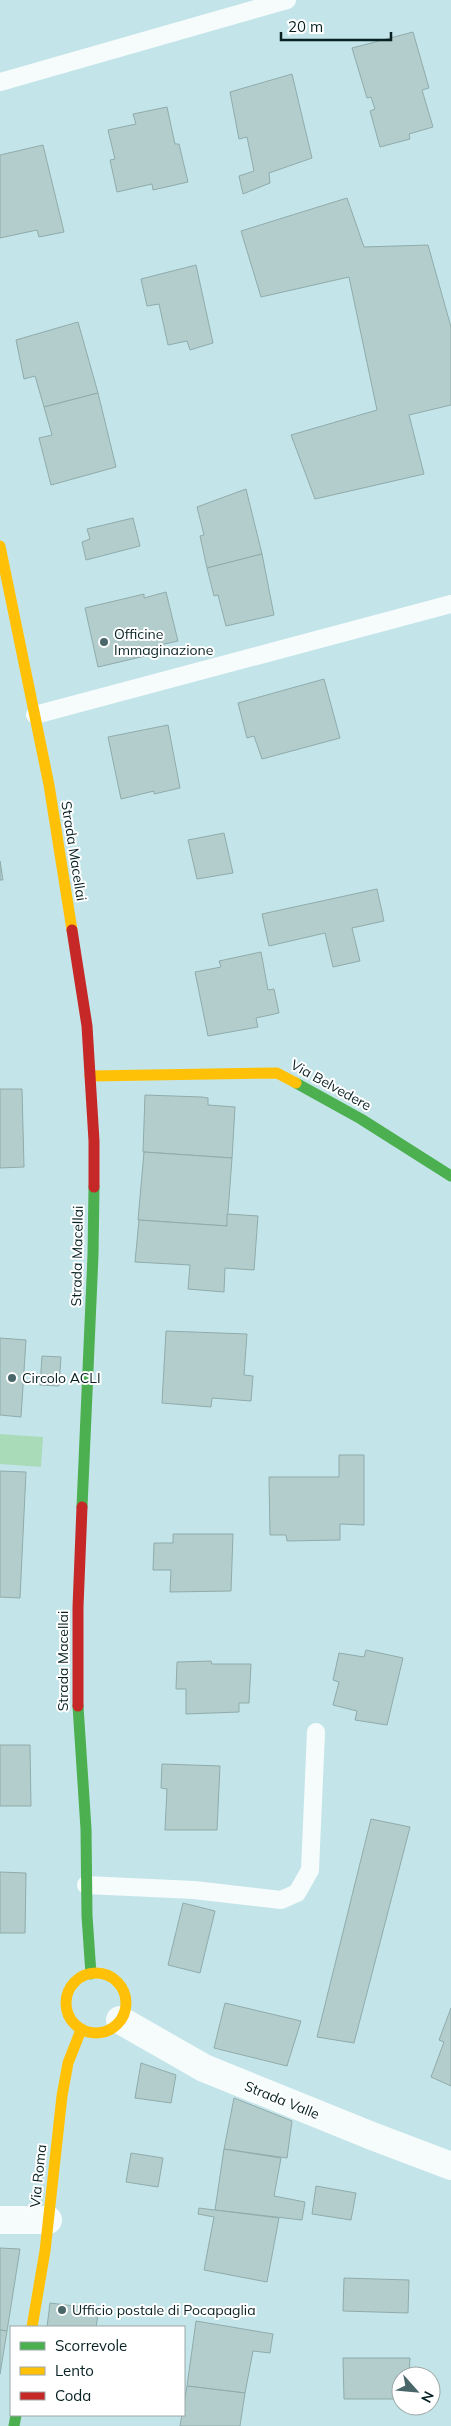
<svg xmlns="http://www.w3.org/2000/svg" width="451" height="2426" font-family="Mulish,sans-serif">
<rect width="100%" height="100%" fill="#c3e5e9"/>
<!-- green -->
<path fill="#aadbb9" d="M0,1434L43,1437L41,1467L0,1464Z"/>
<!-- building -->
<g fill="#b3cdcd" stroke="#90abab">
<path d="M413,32L429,88L422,90L433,127L409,134L410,139L380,147L370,111L375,109L371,97L367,98L352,48Z"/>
<path d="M292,74L312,158L269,173L270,183L243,194L239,176L254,171L247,137L239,139L230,92Z"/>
<path d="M167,107L175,144H179L188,182L153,190L152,184L117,192L110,160L115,159L108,130L136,124L133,114Z"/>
<path d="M43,145L64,232L39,237L37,230L0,238V155Z"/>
<path d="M347,198L364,247L428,245L451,327V405L409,415L424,474L315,499L291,435L377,410L349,277L261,297L241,231Z"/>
<path d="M196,265L213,343L190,350L187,341L168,345L159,304L147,306L141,279Z"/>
<path d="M78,322L98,393L44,407L35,376L24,379L16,340Z"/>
<path d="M98,393L116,467L51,485L39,438L52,435L44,407Z"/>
<path d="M246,489L262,554L207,568L200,536L204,535L197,507Z"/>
<path d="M133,518L140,546L86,560L82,542L90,539L87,529Z"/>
<path d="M262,554L274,615L226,626L218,595L214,596L207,568Z"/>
<path d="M166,592L178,641L156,646L158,653L98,667L85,608L144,594V598Z"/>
<path d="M324,679L340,738L262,759L254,736L247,738L238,703Z"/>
<path d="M168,725L180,788L154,794V791L121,799L108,737Z"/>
<path d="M224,833L233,873L197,879L188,840Z"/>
<path d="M0,861L3,880H0Z"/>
<path d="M377,889L384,921L352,928L360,961L333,967L325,933L269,946L262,914Z"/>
<path d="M261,952L268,990L274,989L279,1013L256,1018L258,1027L208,1036L195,972L221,967L219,961Z"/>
<path d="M0,1089H22L24,1167L0,1168Z"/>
<path d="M145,1095L202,1097L208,1098V1105L235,1107L232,1158L143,1152Z"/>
<path d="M144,1152L232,1158L227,1226L138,1220Z"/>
<path d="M227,1214L258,1216L254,1270L225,1268L224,1292L188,1289L190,1265L135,1262L139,1220L227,1226Z"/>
<path d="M166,1331L247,1334L244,1375L253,1376L251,1401L212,1398L211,1407L162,1403Z"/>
<path d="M0,1338L26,1340L21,1417L0,1415Z"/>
<path d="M42,1356L61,1357L59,1386L40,1385Z"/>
<path d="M339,1455H364V1525L340,1524V1540L287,1541L286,1535H270L269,1477H339Z"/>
<path d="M0,1471L26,1472L20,1598L0,1597Z"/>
<path d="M173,1534H233L231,1591L170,1592L171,1570H153L154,1543H173Z"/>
<path d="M366,1650L403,1658L387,1725L355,1720L357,1711L333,1705L339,1682L333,1680L339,1653L364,1657Z"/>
<path d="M211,1661L212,1664H251L249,1703H239V1712L186,1714V1689H176L177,1662Z"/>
<path d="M0,1745H30L31,1806H0Z"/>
<path d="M162,1764L220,1766L217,1830H165L167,1789L161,1788Z"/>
<path d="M371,1819L410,1827L354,2043L317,2037Z"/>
<path d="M0,1872L26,1873L25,1933H0Z"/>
<path d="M183,1903L215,1911L200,1973L168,1965Z"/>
<path d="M225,2003L301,2021L287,2066L214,2048Z"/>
<path d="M451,2008V2086L431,2077L444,2042L439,2040Z"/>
<path d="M141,2063L176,2075L171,2103L135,2098Z"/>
<path d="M234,2098L292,2121L287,2158L224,2149Z"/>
<path d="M224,2149L281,2158L274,2196L305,2202L302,2220L215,2210Z"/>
<path d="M131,2153L163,2158L158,2187L126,2182Z"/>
<path d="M316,2186L356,2193L351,2220L312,2214Z"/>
<path d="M199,2208L279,2218L267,2282L204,2270L214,2217L198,2214Z"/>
<path d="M0,2248L20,2249L7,2331L0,2330Z"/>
<path d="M344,2278L409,2280L408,2313L343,2311Z"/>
<path d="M50,2303L99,2309L96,2327H47Z"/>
<path d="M196,2321L273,2334L270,2353L253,2351L245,2393L187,2386Z"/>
<path d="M0,2330L7,2331L0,2374Z"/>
<path d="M343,2358H410L409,2376H401V2399H344Z"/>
<path d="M187,2386L245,2393L240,2426H180Z"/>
</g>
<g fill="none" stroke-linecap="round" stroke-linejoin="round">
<!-- lane -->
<g stroke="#f6fbfc" stroke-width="18">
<path d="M0,82L287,0"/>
<path d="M35,715L451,604"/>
<path d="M86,1885L194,1890L281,1900L297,1893L310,1870L316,1732"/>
</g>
<!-- street -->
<g stroke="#f6fbfc" stroke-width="28">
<path d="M120,2020L204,2068L372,2136L451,2166"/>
<path d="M0,2220H48"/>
</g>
<!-- fast -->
<g stroke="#4caf50" stroke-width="11">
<path d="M296,1083L361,1119L451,1176"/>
<path d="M82,1507L93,1255L94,1187"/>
<path d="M78,1706L86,1829L87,1916L91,1974"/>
<path d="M14,2426L16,2415"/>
</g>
<!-- slow -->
<g stroke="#ffc107" stroke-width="11">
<path d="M0,546L49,785L72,930"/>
<path d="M90,1076L277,1073L296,1083"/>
<circle cx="96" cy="2003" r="30"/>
<path d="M32,2327L45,2251L62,2096L68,2063L81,2030"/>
</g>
<!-- jam -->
<g stroke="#c62828" stroke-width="11">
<path d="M72,930L87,1026L94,1141V1187"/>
<path d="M78,1706V1607L82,1507"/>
</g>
</g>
<!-- markers -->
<g fill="#496669" stroke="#fff" stroke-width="2">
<circle cx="104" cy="642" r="5"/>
<circle cx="12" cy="1378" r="5"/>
<circle cx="62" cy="2310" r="5"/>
</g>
<g text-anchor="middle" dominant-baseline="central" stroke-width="4" stroke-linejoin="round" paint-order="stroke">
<!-- poi labels -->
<g font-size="14" fill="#082224" stroke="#fff" text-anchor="start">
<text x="114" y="634">Officine<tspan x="114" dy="16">Immaginazione</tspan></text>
<text x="22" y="1378">Circolo ACLI</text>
<text x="72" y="2310">Ufficio postale di Pocapaglia</text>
</g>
<!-- street labels -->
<g font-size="14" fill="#082224" stroke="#fff">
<text transform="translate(74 851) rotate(81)">Strada Macellai</text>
<text transform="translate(331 1085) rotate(29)">Via Belvedere</text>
<text transform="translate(77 1256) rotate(-89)">Strada Macellai</text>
<text transform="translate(63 1661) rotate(-90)">Strada Macellai</text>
<text transform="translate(282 2100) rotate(22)">Strada Valle</text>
<text transform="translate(38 2176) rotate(-84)">Via Roma</text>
</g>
</g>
<!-- legend -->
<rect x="10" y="2326" width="175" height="90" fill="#ffffff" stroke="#9ca7a7"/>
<rect x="20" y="2342" width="25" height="8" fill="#4caf50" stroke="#9ca7a7"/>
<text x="55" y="2351" font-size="15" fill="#082224">Scorrevole</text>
<rect x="20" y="2367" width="25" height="8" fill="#ffc107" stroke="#9ca7a7"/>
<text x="55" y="2376" font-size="15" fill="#082224">Lento</text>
<rect x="20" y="2392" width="25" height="8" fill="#c62828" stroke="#9ca7a7"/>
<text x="55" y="2401" font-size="15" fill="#082224">Coda</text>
<!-- north arrow -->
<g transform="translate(416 2391) rotate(117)"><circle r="24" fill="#ffffff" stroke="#9ca7a7"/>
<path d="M0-4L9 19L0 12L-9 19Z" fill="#496669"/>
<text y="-8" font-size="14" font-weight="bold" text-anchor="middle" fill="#082224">N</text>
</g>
<!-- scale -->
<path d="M281 32v8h110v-8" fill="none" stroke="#082224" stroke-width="2.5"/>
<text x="288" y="32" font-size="15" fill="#082224" stroke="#ffffff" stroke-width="4" paint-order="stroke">20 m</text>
</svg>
